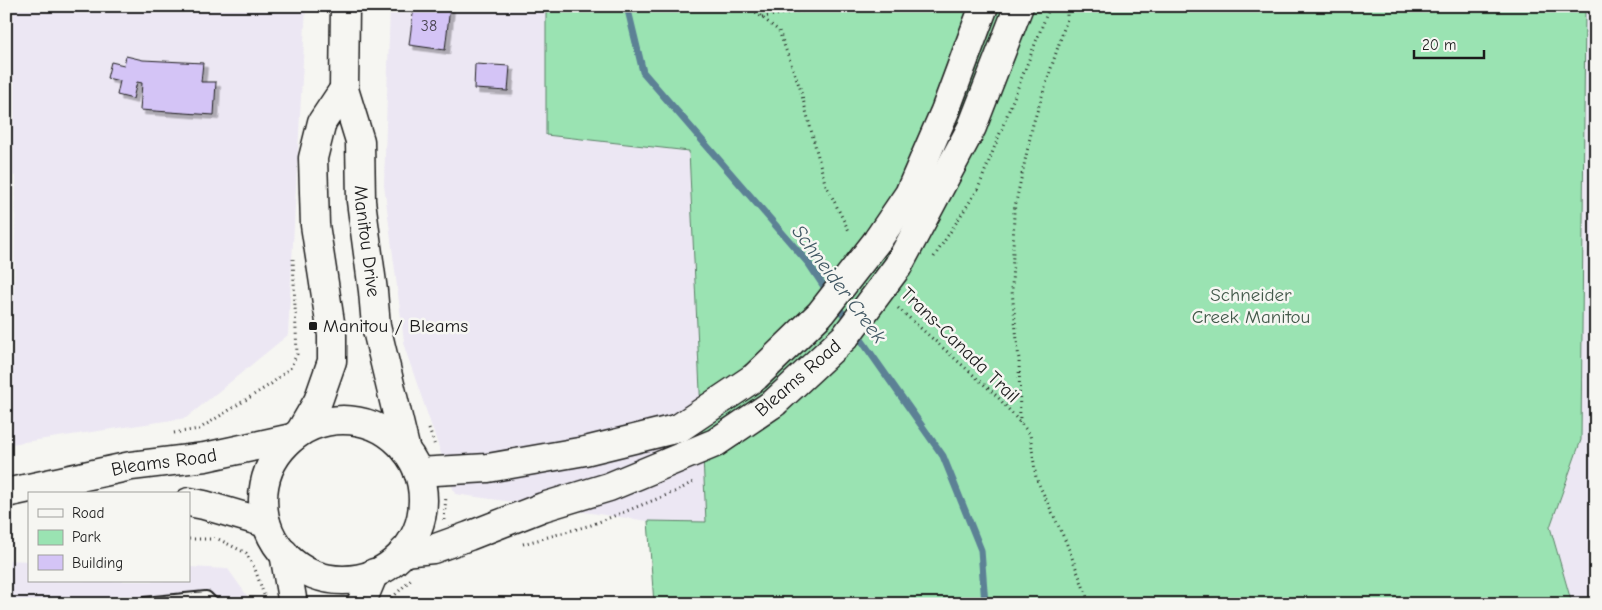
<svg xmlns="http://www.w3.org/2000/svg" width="1602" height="610" font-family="'Comic Neue',sans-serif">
<defs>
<filter id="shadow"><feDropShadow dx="4.5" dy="4.5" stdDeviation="0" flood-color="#0004"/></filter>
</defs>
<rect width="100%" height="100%" fill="#f6f6f2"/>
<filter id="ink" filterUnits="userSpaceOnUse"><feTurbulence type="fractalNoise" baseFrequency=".02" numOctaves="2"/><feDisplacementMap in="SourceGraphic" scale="10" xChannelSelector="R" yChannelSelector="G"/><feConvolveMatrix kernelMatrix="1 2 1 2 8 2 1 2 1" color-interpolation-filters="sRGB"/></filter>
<g filter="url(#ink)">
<!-- built -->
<g fill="#ece7f3">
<path d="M6,6H306L288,335L186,418L11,444L16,177L6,172Z"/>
<path d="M390,6H546V135L689,151L706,522L648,521L455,494L405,349L384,185Z"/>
<path d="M1585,6H1596V604H1572L1550,527L1581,440Z"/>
<path d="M6,560L29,561V581H189V567L228,569L253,604H6Z"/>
</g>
<!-- green -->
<path fill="#9ae3b2" stroke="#5b8067" d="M546,6H1585L1581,440L1550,527L1572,604H654L648,521L706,522L689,151L546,135Z"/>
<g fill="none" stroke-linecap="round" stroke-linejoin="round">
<!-- stream -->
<g stroke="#5b8195" stroke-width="7">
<path d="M627,6L643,72L809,264L829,294"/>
<path d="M835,303L849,322"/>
<path d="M855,331L943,456L981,550L985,604"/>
</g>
</g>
<!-- building -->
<g fill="#d4c4f6" stroke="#1c1c1c" filter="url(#shadow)">
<path d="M414,6L450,7L445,50L409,45Z"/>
<path d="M126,56L143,60L203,63L201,82H216L214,115L140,110L142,83L137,82L133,99L117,95L120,81L107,78L111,62L124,65Z"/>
<path d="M475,64L510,66L508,91L474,89Z"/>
</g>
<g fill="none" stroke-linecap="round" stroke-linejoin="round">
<defs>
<path id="lane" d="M144,604L206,598L212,604"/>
<g id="secondary">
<path id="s1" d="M345,6L344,89L360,141L361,201L373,291L376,326L406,451"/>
<path d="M877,241L909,194L945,111L984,6"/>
<path d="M898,266L972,127L1019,6"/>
<circle cx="343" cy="500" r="80"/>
<path d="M300,432L318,401L332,361V335L315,225L313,158L322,122L344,89"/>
<path d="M418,472L488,468L585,451L679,428L755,377"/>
<path id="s2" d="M6,493L131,466L205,457L292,438"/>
<path d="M189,502L204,505L266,523"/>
<path d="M403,552L433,549L469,536L543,507L609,487L715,443L774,403"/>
<path d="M284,553L293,604"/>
<path d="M361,604L374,573"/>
</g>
</defs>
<!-- lane casing -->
<use href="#lane" stroke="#1c1c1c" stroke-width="16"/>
<!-- secondary casing -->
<use href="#secondary" stroke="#1c1c1c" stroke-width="31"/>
<!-- path -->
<g stroke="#1c1c1c" stroke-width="3" stroke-dasharray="1 4" stroke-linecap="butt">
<path d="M748,6L779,31L800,88L825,183L850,233"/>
<path d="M762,17L833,6"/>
<path d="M934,257L978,189L1050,6"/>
<path d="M898,308L997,396L1030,434L1036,478L1066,542L1086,594L1089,604"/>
<path d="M1020,423L1019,360L1012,291L1014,211L1033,124L1067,19V6"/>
<path d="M429,429L435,446"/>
<path d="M174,433L199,429L271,384L290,368L297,354L293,259"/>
<path d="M444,520L446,496"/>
<path d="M189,539H218L246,553L255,569L264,595"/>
<path d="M523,544L591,525L677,491L693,482"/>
<path d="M392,598L413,577"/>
</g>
<!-- lane -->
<use href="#lane" stroke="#f6f6f2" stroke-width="12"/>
<!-- secondary -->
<use href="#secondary" stroke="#f6f6f2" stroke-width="28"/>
<defs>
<g id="secondary-bridge">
<path d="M755,377L820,314L877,241"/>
<path d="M774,403L845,337L898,266"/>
</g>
</defs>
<!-- secondary-bridge casing -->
<use href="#secondary-bridge" stroke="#1c1c1c" stroke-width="31" stroke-linecap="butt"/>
<!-- secondary-bridge -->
<use href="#secondary-bridge" stroke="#f6f6f2" stroke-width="28"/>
</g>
</g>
<!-- markers -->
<rect fill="#1c1c1c" stroke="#f6f6f2" stroke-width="2" x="308" y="321" width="10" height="10" rx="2.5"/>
<g text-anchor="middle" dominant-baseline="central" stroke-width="5" stroke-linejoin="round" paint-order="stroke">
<!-- number labels -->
<g font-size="16" fill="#4a4652">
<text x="429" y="26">38</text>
</g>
<!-- street labels -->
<g font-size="19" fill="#1c1c1c" stroke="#f6f6f2">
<text stroke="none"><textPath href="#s1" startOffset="238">Manitou Drive</textPath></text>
<text transform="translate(960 345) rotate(44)">Trans-Canada Trail</text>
<text transform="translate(798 378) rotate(-41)">Bleams Road</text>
<text stroke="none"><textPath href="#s2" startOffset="161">Bleams Road</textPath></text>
</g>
<!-- park labels -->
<g font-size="19" fill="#425849" stroke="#f6f6f2">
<text x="1251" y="295">Schneider<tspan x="1251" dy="22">Creek Manitou</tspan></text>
</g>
<!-- poi labels -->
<g font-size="19" fill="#1c1c1c" stroke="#f6f6f2" text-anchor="start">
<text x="323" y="326">Manitou / Bleams</text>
</g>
<!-- water labels -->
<g font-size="20" font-style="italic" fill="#415763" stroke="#f6f6f2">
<text transform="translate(839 284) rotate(53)">Schneider Creek</text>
</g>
</g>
<!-- margin -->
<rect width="1602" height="610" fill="none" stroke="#f6f6f2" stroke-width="25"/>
<rect x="12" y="12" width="1577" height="585" fill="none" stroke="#1c1c1c" stroke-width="2" filter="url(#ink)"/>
<!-- legend -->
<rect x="28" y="492" width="162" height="90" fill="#f6f6f2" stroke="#9f9f9c"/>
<rect x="38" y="509" width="25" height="8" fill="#f6f6f2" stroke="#9f9f9c"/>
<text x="72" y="518" font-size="15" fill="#1c1c1c">Road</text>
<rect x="38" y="530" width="25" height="15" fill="#9ae3b2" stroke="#9f9f9c"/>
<text x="72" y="542" font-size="15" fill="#1c1c1c">Park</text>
<rect x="38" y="555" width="25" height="15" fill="#d4c4f6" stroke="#9f9f9c"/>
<text x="72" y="568" font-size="15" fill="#1c1c1c">Building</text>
<!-- scale -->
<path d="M1414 50v8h70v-8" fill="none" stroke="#1c1c1c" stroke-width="2.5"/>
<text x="1422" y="50" font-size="15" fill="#1c1c1c" stroke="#f6f6f2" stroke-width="4" paint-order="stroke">20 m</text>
</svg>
